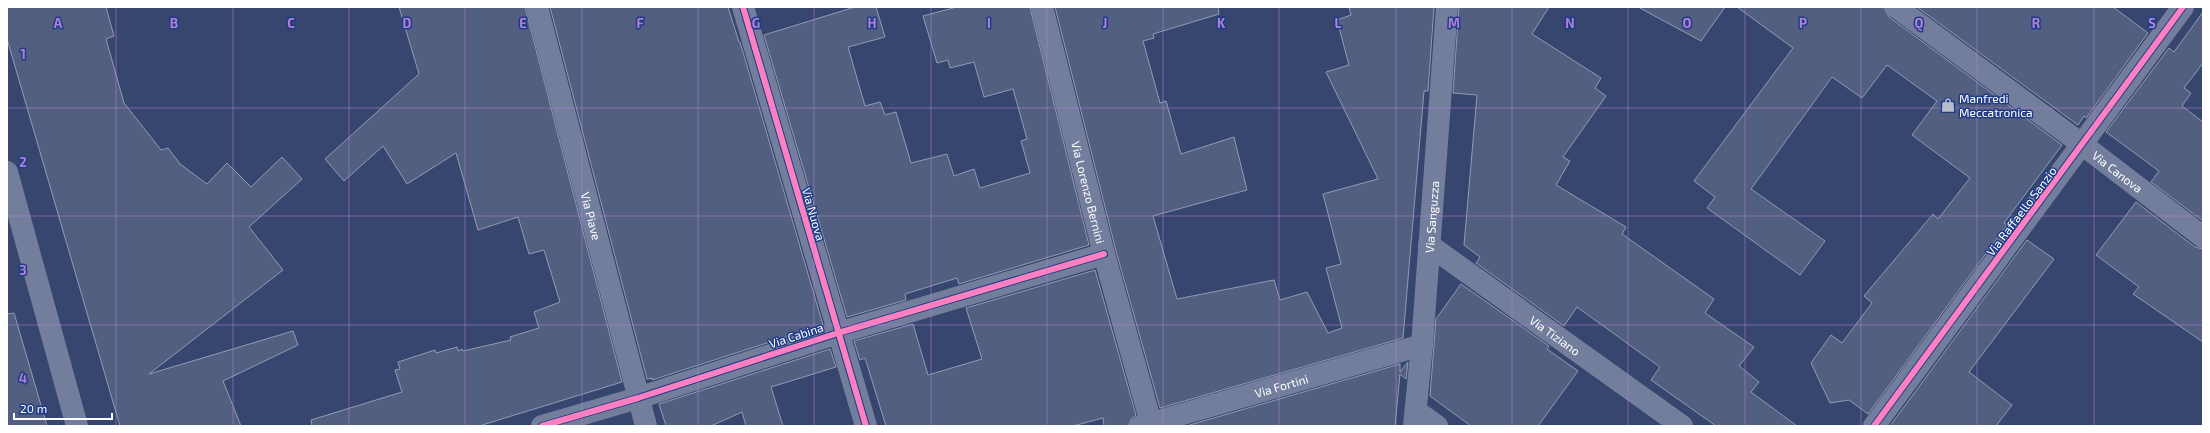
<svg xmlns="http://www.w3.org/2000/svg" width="2210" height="433" font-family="'Exo 2',sans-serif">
<rect width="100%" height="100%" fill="#37466f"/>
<!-- building -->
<g fill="#535f80" stroke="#929bb3">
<path d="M7,7H106L114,36L106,39L124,103L161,150L168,148L180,164L207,184L227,163L251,187L282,157L302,179L249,227L283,270L149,374L293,331L298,345L223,381L241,426H120L7,39Z"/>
<path d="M399,7H525L622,382L479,426H312L311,420L402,392L395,370L400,369L398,362L435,350L436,353L457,347L458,351L462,349L463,351L511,340L510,337L539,328L534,312L560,302L544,250L529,254L518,217L478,230L456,153L407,184L383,146L344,181L325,159L419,74Z"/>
<path d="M550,7H728L739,42H740L823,325L652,380V378L647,379Z"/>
<path d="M855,7H876L885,37L848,47L865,106L880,102L885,115L896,112L911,163L947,154L954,176L974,169L980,188L1030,173L1021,141L1027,139L1013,89L984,97L974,62L950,68L948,60L937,63L923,16L957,7H1030L1089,245L959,284L957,278L905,294L906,300L847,317L764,35Z"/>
<path d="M1055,7H1218L1219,14L1153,34L1154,38L1143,41L1160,103L1166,101L1181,154L1234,137L1247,190L1153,216L1177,299L1274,280L1280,300L1307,292L1328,333L1342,328L1326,268L1341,264L1323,194L1378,179L1326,72L1349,65L1337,20L1351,15L1349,7H1434L1428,91H1424L1403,338L1160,408L1116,251Z"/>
<path d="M1459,7H1549L1532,34L1601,78L1595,88L1606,96L1563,157L1570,161L1556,185L1626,227L1622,234L1714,299L1705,313L1754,347L1739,366L1759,382L1751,392L1797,426H1716L1651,380L1660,367L1577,307L1564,326L1476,263L1480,257L1464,245L1477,95L1453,93Z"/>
<path d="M1638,7H1725L1701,41Z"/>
<path d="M1737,7H1884L1889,17L2062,145L2004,223L2007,225L1868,414L1849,400L1830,403L1811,363L1831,335L1842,343L1872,303L1864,296L1933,214L1938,219L1970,178L1912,135L1937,101L1887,65L1862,98L1832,77L1751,189L1825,241L1800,275L1707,208L1715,197L1694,181L1793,48Z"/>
<path d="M1917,7H2113L2148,33L2086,118L2084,116L2078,125Z"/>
<path d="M2203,12V63L2184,88L2191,93L2182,106L2203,122V221L2151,182L2159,171L2106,132L2169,48L2174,52Z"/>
<path d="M2136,202L2195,247L2203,249V342L2133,294L2139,287L2096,255Z"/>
<path d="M2027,240L2054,259L1969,372L2012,405L1996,426H1890Z"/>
<path d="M1095,270L1136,415L1132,418L1129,426H1104L1103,418L1073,426H886L865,358L860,360L854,341L913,324L928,375L982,359L966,308Z"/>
<path d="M1461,284L1549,346L1547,349L1578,371L1538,426H1471L1430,396L1436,319Z"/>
<path d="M14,313L47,426H7V314Z"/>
<path d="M830,349L836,367L771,387L783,426H746L742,412L711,426H666L659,404Z"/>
<path d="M1408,362L1406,379L1400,374L1395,426H1186L1400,364V372Z"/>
</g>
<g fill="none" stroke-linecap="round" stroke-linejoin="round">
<!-- minor -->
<g stroke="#737e9d" stroke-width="22">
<path id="s1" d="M537,7L646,426"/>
<path d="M743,7L866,426"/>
<path id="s2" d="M1042,7L1104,254L1151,423"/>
<path id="s3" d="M1896,7L2083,145L2203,237"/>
<path d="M7,172L77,426"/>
<path id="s4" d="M1429,245L1682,426"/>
<path d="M1416,411L1437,426"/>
<path d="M542,426L638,398L838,333L1104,254"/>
<path id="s5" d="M1141,426L1422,345"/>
<path id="s6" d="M1414,426L1422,345L1447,7"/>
<path d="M1874,426L2183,7"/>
</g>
<defs>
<g id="cycleway">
<path d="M743,7L866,426"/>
<path d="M542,426L638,398L838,333L1104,254"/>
<path d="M1874,426L2183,7"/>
</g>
</defs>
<!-- cycleway casing -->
<use href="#cycleway" stroke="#1f3c87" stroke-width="8"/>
<!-- cycleway -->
<use href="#cycleway" stroke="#ff80c0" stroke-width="6"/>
</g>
<!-- grid -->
<path fill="none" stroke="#b080d9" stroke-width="1" stroke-opacity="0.55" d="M116,7V426M233,7V426M349,7V426M465,7V426M582,7V426M698,7V426M814,7V426M931,7V426M1047,7V426M1163,7V426M1279,7V426M1396,7V426M1512,7V426M1628,7V426M1745,7V426M1861,7V426M1977,7V426M2094,7V426M7,108H2203M7,216H2203M7,325H2203"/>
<!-- icons -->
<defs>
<symbol id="shop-bare" viewBox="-9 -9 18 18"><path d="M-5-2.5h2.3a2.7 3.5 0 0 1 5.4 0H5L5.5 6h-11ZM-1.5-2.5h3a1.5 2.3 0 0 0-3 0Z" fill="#b9becd" stroke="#1f3c87" stroke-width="2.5" paint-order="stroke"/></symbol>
</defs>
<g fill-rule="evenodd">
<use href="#shop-bare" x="1938" y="95" width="20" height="20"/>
</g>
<g text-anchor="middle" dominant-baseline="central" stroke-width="3" stroke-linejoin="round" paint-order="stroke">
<!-- poi labels -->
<g font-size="12" fill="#fff" stroke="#1f3c87" text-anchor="start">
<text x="1959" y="98">Manfredi<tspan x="1959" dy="14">Meccatronica</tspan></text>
</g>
<!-- street labels -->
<g font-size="12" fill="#fff" stroke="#1f3c87">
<text stroke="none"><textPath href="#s3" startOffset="276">Via Canova</textPath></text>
<text stroke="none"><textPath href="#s2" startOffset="191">Via Lorenzo Bernini</textPath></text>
<text transform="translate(2021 211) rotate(-53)">Via Raffaello Sanzio</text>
<text transform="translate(814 214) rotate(74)">Via Nuova</text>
<text stroke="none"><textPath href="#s1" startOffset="216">Via Piave</textPath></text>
<text stroke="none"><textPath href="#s6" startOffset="210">Via Sanguzza</textPath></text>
<text transform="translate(796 335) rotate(-18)">Via Cabina</text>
<text stroke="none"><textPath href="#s4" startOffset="155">Via Tiziano</textPath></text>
<text stroke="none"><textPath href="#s5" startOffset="146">Via Fortini</textPath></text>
</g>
</g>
<g font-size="13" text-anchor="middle" font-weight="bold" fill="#b080d9" stroke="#1f3c87" stroke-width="3" stroke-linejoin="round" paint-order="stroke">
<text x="58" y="28">A</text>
<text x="174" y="28">B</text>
<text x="291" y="28">C</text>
<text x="407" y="28">D</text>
<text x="523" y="28">E</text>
<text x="640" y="28">F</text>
<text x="756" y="28">G</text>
<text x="872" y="28">H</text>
<text x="989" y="28">I</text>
<text x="1105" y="28">J</text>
<text x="1221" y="28">K</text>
<text x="1338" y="28">L</text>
<text x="1454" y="28">M</text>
<text x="1570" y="28">N</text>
<text x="1687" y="28">O</text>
<text x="1803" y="28">P</text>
<text x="1919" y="28">Q</text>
<text x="2036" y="28">R</text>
<text x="2152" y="28">S</text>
<text x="23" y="59">1</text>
<text x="23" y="167">2</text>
<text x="23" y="275">3</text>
<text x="23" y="383">4</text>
</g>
<!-- border -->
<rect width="2210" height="433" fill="none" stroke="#ffffff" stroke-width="16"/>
<!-- scale -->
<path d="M14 413v6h98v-6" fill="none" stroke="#ffffff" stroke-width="2"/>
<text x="20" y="413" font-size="12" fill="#ffffff" stroke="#1f3c87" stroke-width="3" paint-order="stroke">20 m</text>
</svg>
